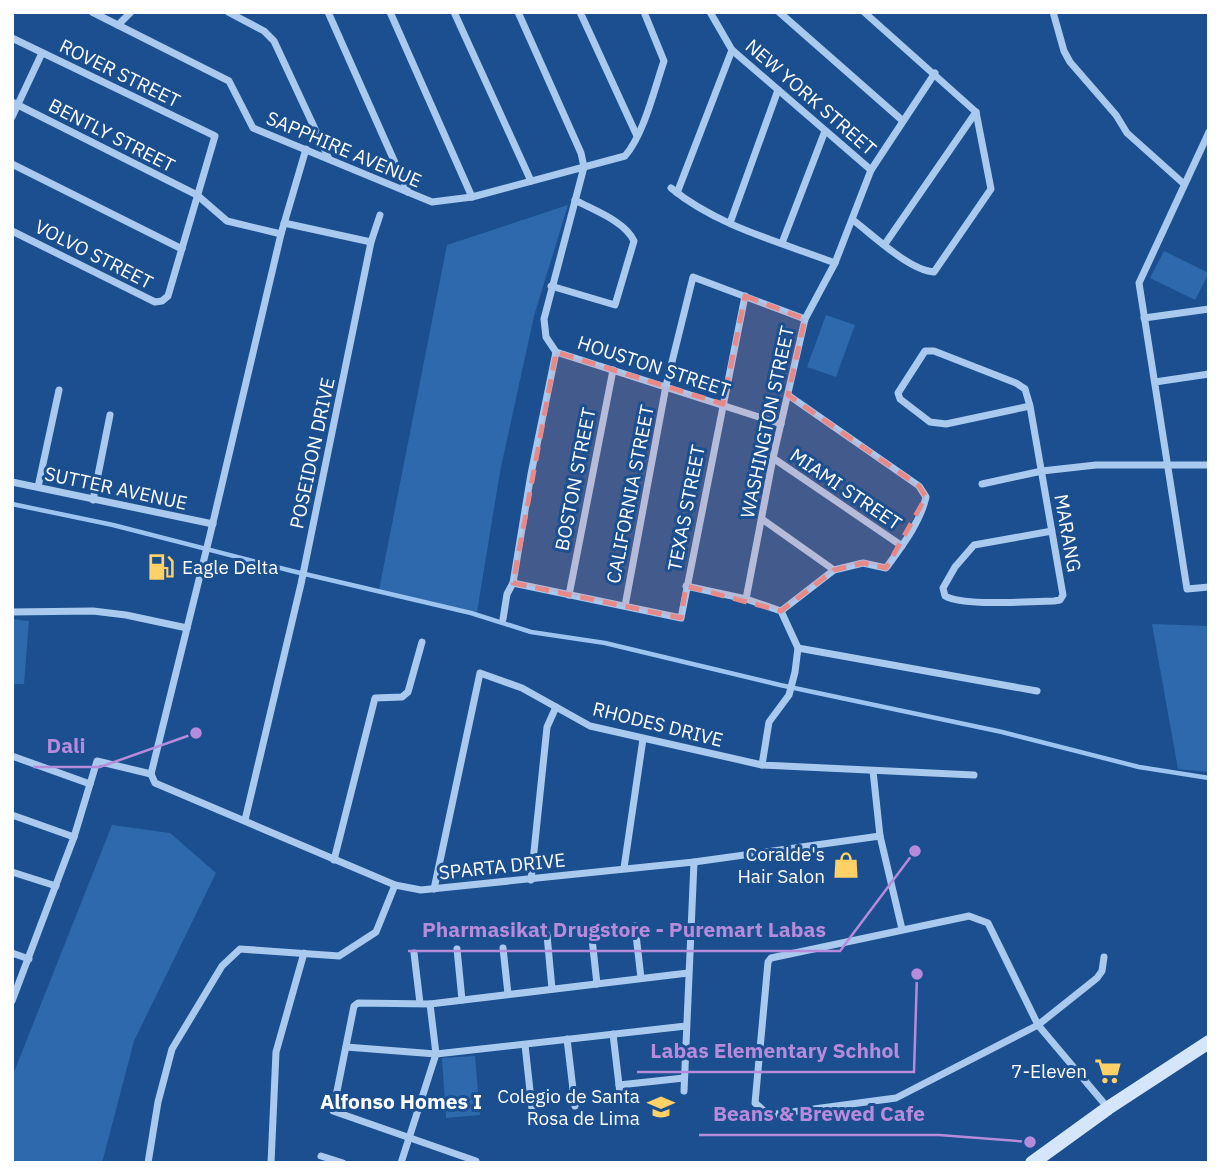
<svg xmlns="http://www.w3.org/2000/svg" width="1221" height="1175" font-family="'IBM Plex Sans',sans-serif">
<rect width="100%" height="100%" fill="#1b4f8f"/>
<!-- green -->
<g fill="#2e69ad">
<path d="M568,205L534,316L500,472L477,612L379,590L447,245Z"/>
<path d="M1164,251L1209,273L1195,300L1150,278Z"/>
<path d="M826,315L855,325L836,377L807,367Z"/>
<path d="M12,619L29,621L24,684H12Z"/>
<path d="M1152,624L1209,626V772L1178,769Z"/>
<path d="M112,825L170,833L216,873L134,1041L102,1163H12V1077Z"/>
<path d="M475,1056L480,1115L446,1118L442,1058Z"/>
</g>
<g fill="none" stroke-linecap="round" stroke-linejoin="round">
<!-- stream -->
<path stroke="#9cc4f0" stroke-width="4.5" d="M12,504L113,525L292,571L471,613L531,632L605,643L780,685L1002,732L1139,767L1209,778"/>
<!-- minor -->
<g stroke="#a9c9ee" stroke-width="7">
<path d="M92,12L229,81L253,128L432,202L472,197L625,156C644,134 654,90 664,61L644,12"/>
<path d="M228,12L264,31L274,41L329,159"/>
<path d="M328,12L408,192"/>
<path d="M390,12L472,197"/>
<path d="M454,12L531,181"/>
<path d="M518,12L581,153L584,167L544,319L546,337L556,352"/>
<path d="M580,12L637,136"/>
<path d="M710,12L732,50L871,170"/>
<path d="M779,12L903,121"/>
<path d="M1053,12L1064,51L1070,62L1116,115L1127,133L1184,184"/>
<path d="M118,25L131,12"/>
<path d="M12,38L215,136L168,296L162,301L155,302L12,231"/>
<path d="M12,102L197,195L227,221L281,234"/>
<path d="M12,117L42,53"/>
<path d="M1209,132L1139,283L1187,589L1209,587"/>
<path d="M12,164L182,249"/>
<path d="M671,188C717,226 780,242 835,263"/>
<path d="M677,193L732,50"/>
<path d="M853,220C874,236 909,270 934,272L991,189L976,112L864,12"/>
<path d="M284,223L371,242"/>
<path d="M730,223L778,90"/>
<path d="M782,243L825,131"/>
<path d="M885,244L976,112"/>
<path d="M551,286L615,305L634,241C625,221 593,210 575,200"/>
<path d="M1144,318L1209,309"/>
<path d="M556,352L781,424"/>
<path d="M1155,382L1209,374"/>
<path d="M1030,406L946,424L930,422L900,399L898,393L925,351H934L1016,383L1025,389L1030,406L1063,595L1060,600L1054,601C1028,601 965,607 945,596L943,588L955,567L974,545L1052,531"/>
<path d="M773,458L902,546"/>
<path d="M12,482L213,524"/>
<path d="M982,484L1042,471L1096,465H1209"/>
<path d="M38,487L59,390"/>
<path d="M93,500L110,415"/>
<path d="M762,519L834,570"/>
<path d="M513,583L681,618L745,296"/>
<path d="M686,586L746,599L781,611L798,648L795,672L789,695L769,722L762,765"/>
<path d="M569,595L613,370"/>
<path d="M746,599L773,458L805,319L835,263L871,170L935,73"/>
<path d="M625,606L666,386L693,277L805,319"/>
<path d="M781,611L834,570L863,563L886,568C902,546 920,523 926,497L919,486L788,395"/>
<path d="M12,612L93,611L126,615L187,628"/>
<path d="M503,619L507,594L513,583L531,474L556,352"/>
<path d="M798,648L1037,691"/>
<path d="M12,756L90,784"/>
<path d="M873,771L880,836L902,929"/>
<path d="M151,774L155,783L395,885L421,890L694,862L880,836"/>
<path d="M151,774L210,535L281,234L306,149"/>
<path d="M12,815L74,837"/>
<path d="M245,820L301,584L371,242L380,215"/>
<path d="M334,860L375,698L402,697L408,692L422,642"/>
<path d="M624,868L643,739"/>
<path d="M12,872L56,886"/>
<path d="M531,880L547,727L556,707"/>
<path d="M434,889L480,673L522,688L590,726L762,765L974,775"/>
<path d="M635,926L641,978"/>
<path d="M591,930L597,984"/>
<path d="M547,935L552,989"/>
<path d="M503,948L508,994"/>
<path d="M457,949L462,1000"/>
<path d="M12,953L29,959"/>
<path d="M414,953L420,1003"/>
<path d="M1104,957L1102,971L1097,978L1038,1025L896,1098L769,1115L755,1103L768,962L771,958L969,916L988,923L1038,1025L1108,1108"/>
<path d="M12,1001L74,837L97,761L151,774"/>
<path d="M613,1034L621,1102"/>
<path d="M567,1039L575,1106"/>
<path d="M525,1045L532,1109"/>
<path d="M346,1047L436,1054L686,1026"/>
<path d="M619,1085L684,1078"/>
<path d="M684,1091L694,862"/>
<path d="M321,1156L343,1163"/>
<path d="M476,1161L333,1111L354,1006L358,1003L430,1004L688,973"/>
<path d="M148,1163L158,1102L172,1049L222,966L240,949L339,956L376,932L395,885"/>
<path d="M271,1163L276,1052L304,953"/>
<path d="M401,1163L436,1054L430,1004"/>
</g>
<!-- secondary -->
<path stroke="#d6e6fa" stroke-width="14" d="M1032,1163L1108,1108L1209,1042"/>
</g>
<!-- marked area -->
<path fill="#e88989" fill-opacity="0.2" stroke="#e88989" stroke-width="5" stroke-dasharray="14 9" stroke-linejoin="round" d="M745,296L805,319L788,395L919,486L926,497L886,568L863,563L834,570L781,611L686,586L681,618L513,583L556,352L723,404Z"/>
<!-- icons -->
<defs>
<symbol id="fuel-bare" viewBox="-9 -9 18 18"><path d="M-5.5-6h7V0h2V4h1.3V-2.5L3-4.5l.8-.8L6-3V5H2.5V1h-1V6h-7ZM-4.2-4.7v3.2H.2V-4.7Z" fill="#ffd166" stroke="#1b4f8f" stroke-width="2.5" paint-order="stroke"/></symbol>
<symbol id="shop-bare" viewBox="-9 -9 18 18"><path d="M-5-2.5h2.3a2.7 3.5 0 0 1 5.4 0H5L5.5 6h-11ZM-1.5-2.5h3a1.5 2.3 0 0 0-3 0Z" fill="#ffd166" stroke="#1b4f8f" stroke-width="2.5" paint-order="stroke"/></symbol>
<symbol id="supermarket-bare" viewBox="-9 -9 18 18"><path d="M-6-5.5h2.5l.6 2H6L4.5 2H-2.5L-4.4-4H-6ZM-1.5 3.2a1.3 1.3 0 1 0 .1 0ZM3 3.2a1.3 1.3 0 1 0 .1 0Z" fill="#ffd166" stroke="#1b4f8f" stroke-width="2.5" paint-order="stroke"/></symbol>
<symbol id="school-bare" viewBox="-9 -9 18 18"><path d="M0-5L7-2L0 1L-7-2ZM-4 1L0 2.5L4 1V4Q0 6-4 4Z" fill="#ffd166" stroke="#1b4f8f" stroke-width="2.5" paint-order="stroke"/></symbol>
</defs>
<g fill-rule="evenodd">
<use href="#fuel-bare" x="142" y="548" width="38" height="38"/>
<use href="#shop-bare" x="827" y="846" width="38" height="38"/>
<use href="#supermarket-bare" x="1089" y="1052" width="38" height="38"/>
<use href="#school-bare" x="642" y="1088" width="38" height="38"/>
</g>
<g text-anchor="middle" dominant-baseline="central" stroke-width="6" stroke-linejoin="round" paint-order="stroke">
<!-- street labels -->
<g font-size="19" fill="#fff" stroke="#1b4f8f">
<text transform="translate(120 73) rotate(26)">ROVER STREET</text>
<text transform="translate(811 97) rotate(41)">NEW YORK STREET</text>
<text transform="translate(112 135) rotate(27)">BENTLY STREET</text>
<text transform="translate(344 149) rotate(23)">SAPPHIRE AVENUE</text>
<text transform="translate(94 254) rotate(27)">VOLVO STREET</text>
<text transform="translate(654 366) rotate(18)">HOUSTON STREET</text>
<text transform="translate(767 422) rotate(-78)">WASHINGTON STREET</text>
<text transform="translate(312 453) rotate(-78)">POSEIDON DRIVE</text>
<text transform="translate(575 479) rotate(-79)">BOSTON STREET</text>
<text transform="translate(116 488) rotate(12)">SUTTER AVENUE</text>
<text transform="translate(846 489) rotate(34)">MIAMI STREET</text>
<text transform="translate(630 494) rotate(-79)">CALIFORNIA STREET</text>
<text transform="translate(686 508) rotate(-79)">TEXAS STREET</text>
<text transform="translate(1068 533) rotate(80)">MARANG</text>
<text transform="translate(658 724) rotate(14)">RHODES DRIVE</text>
<text transform="translate(502 866) rotate(-6)">SPARTA DRIVE</text>
</g>
<!-- poi labels -->
<g font-size="19" fill="#fff" stroke="#1b4f8f" text-anchor="end">
<text x="182" y="567" text-anchor="start">Eagle Delta</text>
<text x="825" y="854">Coralde's<tspan x="825" dy="22">Hair Salon</tspan></text>
<text x="1087" y="1071">7-Eleven</text>
<text x="640" y="1096">Colegio de Santa<tspan x="640" dy="22">Rosa de Lima</tspan></text>
</g>
<!-- neighbourhood labels -->
<g font-size="21" font-weight="bold" fill="#fff" stroke="#1b4f8f">
<text x="401" y="1101">Alfonso Homes I</text>
</g>
</g>
<!-- callouts -->
<path fill="none" stroke="#b68bdc" stroke-width="2.5" d="M196 733L100 767H33M915 851L840 951H408M917 974L914 1072H637M1030 1142L939 1135H699"/>
<g fill="#b68bdc" stroke="#1b4f8f" stroke-width="2.5">
<circle cx="196" cy="733" r="7"/>
<circle cx="915" cy="851" r="7"/>
<circle cx="917" cy="974" r="7"/>
<circle cx="1030" cy="1142" r="7"/>
</g>
<g font-size="21" text-anchor="middle" font-weight="bold" fill="#b68bdc" stroke="#1b4f8f" stroke-width="6" stroke-linejoin="round" paint-order="stroke">
<text x="66" y="753">Dali</text>
<text x="624" y="937">Pharmasikat Drugstore - Puremart Labas</text>
<text x="775" y="1058">Labas Elementary Schhol</text>
<text x="819" y="1121">Beans &amp; Brewed Cafe</text>
</g>
<!-- border -->
<rect width="1221" height="1175" fill="none" stroke="#ffffff" stroke-width="28"/>
</svg>
